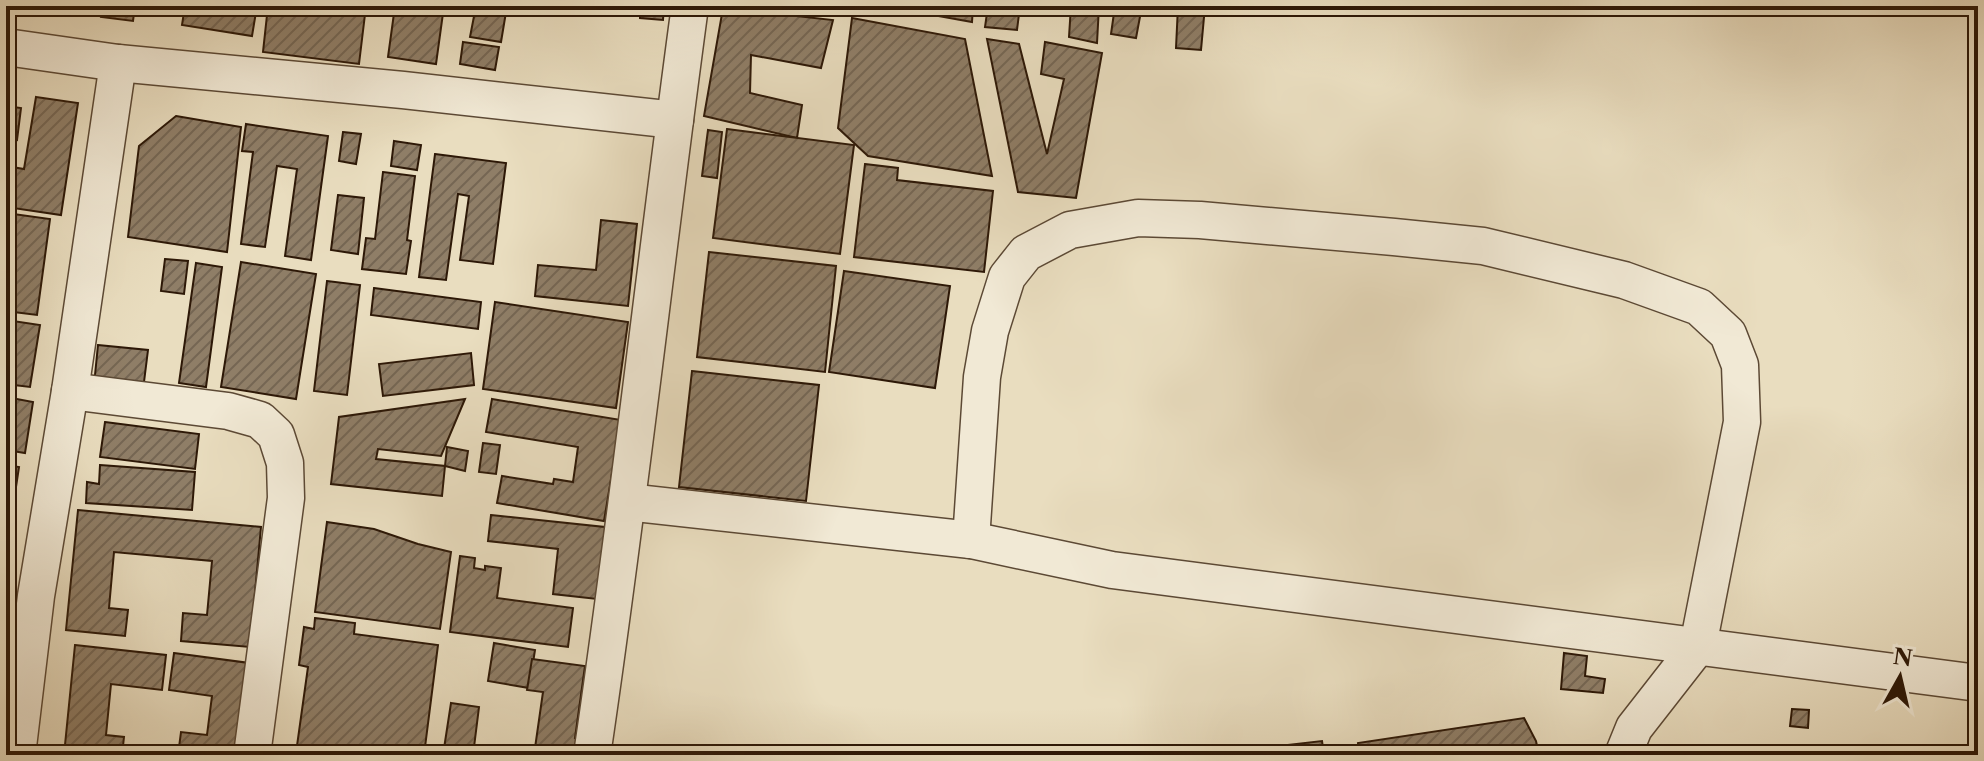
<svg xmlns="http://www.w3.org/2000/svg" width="1984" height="761" font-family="'Libre Caslon Text',serif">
<defs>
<pattern id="building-hatch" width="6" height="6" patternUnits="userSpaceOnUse" patternTransform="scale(2)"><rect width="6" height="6" fill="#8f7e67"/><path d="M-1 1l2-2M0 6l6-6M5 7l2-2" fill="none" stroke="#756653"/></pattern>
</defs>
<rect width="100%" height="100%" fill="#e9ddbf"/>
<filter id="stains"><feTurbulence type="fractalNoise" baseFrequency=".0025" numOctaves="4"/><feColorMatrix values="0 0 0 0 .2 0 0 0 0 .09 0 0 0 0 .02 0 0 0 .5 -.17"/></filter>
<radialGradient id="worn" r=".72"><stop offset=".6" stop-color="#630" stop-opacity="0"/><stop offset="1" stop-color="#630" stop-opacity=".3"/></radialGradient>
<!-- building -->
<g fill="url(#building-hatch)" stroke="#2d1807" stroke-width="2">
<path d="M103,6H135L133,21L101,17Z"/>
<path d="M185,6H257L252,36L182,25Z"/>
<path d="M268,6H366L359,64L263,52Z"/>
<path d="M395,6H444L436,64L388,57Z"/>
<path d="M476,6H507L501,42L470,37Z"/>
<path d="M640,6H664L663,20L640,18Z"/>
<path d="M939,6H973L972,22L938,16Z"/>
<path d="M988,6H1020L1017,30L985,27Z"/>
<path d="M1071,6H1099L1097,43L1069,37Z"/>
<path d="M1115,6H1142L1136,38L1111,34Z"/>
<path d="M1178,6H1205L1201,50L1176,48Z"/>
<path d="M723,8L833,20L821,68L751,55L750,93L802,105L797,138L704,116Z"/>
<path d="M852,18L965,39L992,176L868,156L838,128Z"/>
<path d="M987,39L1019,44L1047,154L1064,79L1041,74L1045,42L1102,53L1076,198L1018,192Z"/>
<path d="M463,42L499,47L495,70L460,64Z"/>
<path d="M36,97L78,103L61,215L6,207V166L24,169Z"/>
<path d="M6,106L21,108L17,140L6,138Z"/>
<path d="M176,116L241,127L227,252L128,237L139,146Z"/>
<path d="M246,124L328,136L311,260L285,256L297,169L277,166L265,247L241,244L253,152L242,151Z"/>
<path d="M727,129L854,145L840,254L713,238Z"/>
<path d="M708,130L722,132L717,178L702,176Z"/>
<path d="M343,132L361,134L356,164L339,161Z"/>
<path d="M394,141L421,145L417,170L391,166Z"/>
<path d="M435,154L506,163L493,264L460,260L469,196L458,194L446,280L419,277Z"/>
<path d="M865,164L898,168L897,180L993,191L984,272L854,257Z"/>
<path d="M383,172L415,176L407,240L411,241L406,274L362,269L366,238L375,239Z"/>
<path d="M338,195L364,198L358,254L331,250Z"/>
<path d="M6,213L50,219L37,315L6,311Z"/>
<path d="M601,220L637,224L628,306L535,296L538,265L596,270Z"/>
<path d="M709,252L836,266L825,372L697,357Z"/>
<path d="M165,259L188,261L184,294L161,291Z"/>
<path d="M241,262L316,274L296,399L221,387Z"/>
<path d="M196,263L222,267L206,387L179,383Z"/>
<path d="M844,271L950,286L935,388L829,372Z"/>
<path d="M327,281L360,285L347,395L314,391Z"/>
<path d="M374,288L481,302L478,329L371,315Z"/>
<path d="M495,302L628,322L616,408L483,389Z"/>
<path d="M6,320L40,325L30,387L6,384Z"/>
<path d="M98,345L148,350L143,390L94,385Z"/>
<path d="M471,353L474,385L383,396L379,364Z"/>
<path d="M692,371L819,385L806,501L679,487Z"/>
<path d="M6,397L33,402L25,453L6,450Z"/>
<path d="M465,399L441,456L378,449L376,459L445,466L442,496L331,484L339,417Z"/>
<path d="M492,399L621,420L604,521L497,503L502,476L553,484L554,479L573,482L578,447L486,432Z"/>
<path d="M105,422L199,434L195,469L100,457Z"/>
<path d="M483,443L500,445L496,474L479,472Z"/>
<path d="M447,447L468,451L465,471L445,466Z"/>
<path d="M6,465L19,467L11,520L6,519Z"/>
<path d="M100,465L195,472L192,510L86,503L87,482L99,484Z"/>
<path d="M78,510L261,527L250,647L181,641L183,613L207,615L212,561L114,552L109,608L128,610L125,636L66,630Z"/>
<path d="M491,515L614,528L606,600L553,594L558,549L488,541Z"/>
<path d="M327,522L374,529L418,544L451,552L440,629L315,612Z"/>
<path d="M460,556L475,558L474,568L485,570V566L501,568L497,598L573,608L568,647L450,632Z"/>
<path d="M315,618L355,623L354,634L438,645L424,755H308L296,753L308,667L299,665L304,627L314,629Z"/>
<path d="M494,643L535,650L529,688L488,681Z"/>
<path d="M75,645L166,655L162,690L111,684L106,735L124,737L122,755H64Z"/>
<path d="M174,653L257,664L245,755H178L181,732L207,735L212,696L169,690Z"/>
<path d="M1564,653L1587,656L1585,676L1605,679L1603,693L1561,689Z"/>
<path d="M532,659L585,666L575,738L584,739L582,755H534L543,692L527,690Z"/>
<path d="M451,703L479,707L473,755H443Z"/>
<path d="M1792,709L1809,710L1808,728L1790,726Z"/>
<path d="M1524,718L1536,741L1539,755H1359L1358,743Z"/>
<path d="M1322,741L1324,755H1201Z"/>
<path d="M476,747L531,755H475Z"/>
</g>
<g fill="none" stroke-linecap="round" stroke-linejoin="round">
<defs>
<g id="minor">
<path d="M6,47L118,63L403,90L675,120"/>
<path d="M70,391L228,411L260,420L276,435L285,463L286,498L252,755"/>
<path d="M627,502L971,540L1112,570L1978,683"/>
<path d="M971,540L982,377L990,331L1007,277L1026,253L1070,230L1138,218L1200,220L1394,237L1483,246L1624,280L1699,307L1728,334L1740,365L1742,422L1698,646L1634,728L1623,755"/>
<path d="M17,755L36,596L70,391L118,63"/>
<path d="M592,755C629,506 656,256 690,6"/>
</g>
</defs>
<!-- minor casing -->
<use href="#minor" stroke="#5c4935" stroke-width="39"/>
<!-- minor -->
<use href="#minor" stroke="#f1e9d5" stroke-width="36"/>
</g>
<!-- margin -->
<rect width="1984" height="761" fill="none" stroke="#e9ddbf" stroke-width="32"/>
<rect x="8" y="8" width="1968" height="745" fill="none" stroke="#2d1807" stroke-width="4"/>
<rect x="16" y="16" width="1952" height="729" fill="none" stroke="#2d1807" stroke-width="2"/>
<!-- north arrow -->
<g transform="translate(1900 677) rotate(8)" stroke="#f1e9d5" stroke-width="6" paint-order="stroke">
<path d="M0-6L14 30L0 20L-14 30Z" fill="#2d1807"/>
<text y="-12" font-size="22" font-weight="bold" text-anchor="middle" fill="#2d1807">N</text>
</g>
<rect width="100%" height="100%" filter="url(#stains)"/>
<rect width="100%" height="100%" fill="url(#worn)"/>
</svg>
